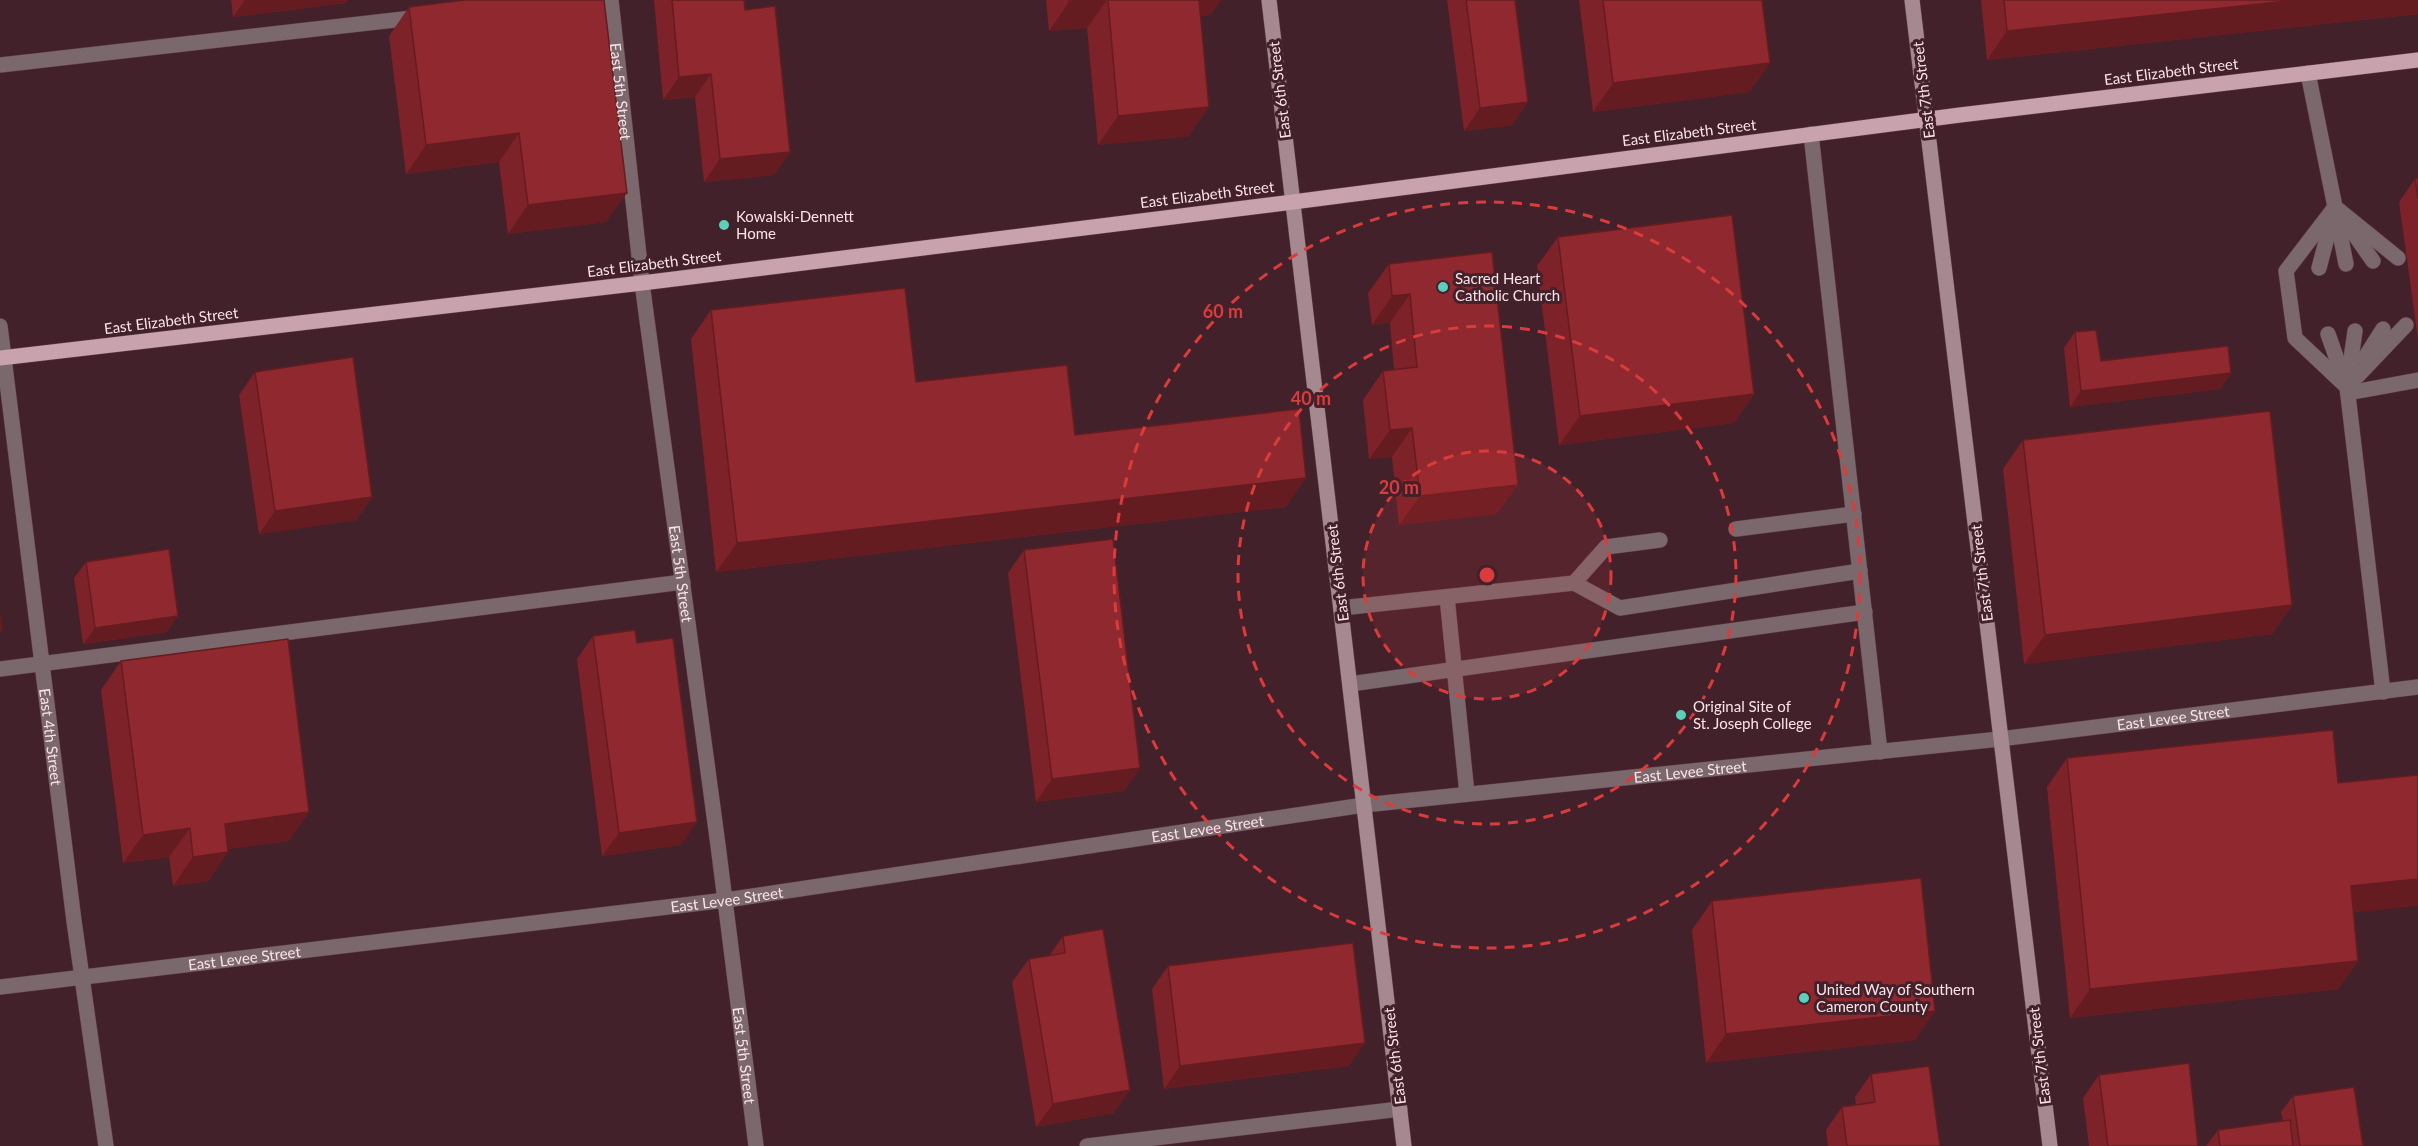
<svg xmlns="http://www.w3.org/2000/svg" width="2418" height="1146" font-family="Lato,sans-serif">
<rect width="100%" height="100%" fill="#43212b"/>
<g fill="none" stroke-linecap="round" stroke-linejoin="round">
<defs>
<g id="service">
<path d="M0,65L421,17"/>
<path d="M2308,73L2335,207L2286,271L2295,338L2347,387"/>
<path d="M1811,134L1880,752"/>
<path d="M2335,207L2398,258"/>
<path d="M2336,213L2346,264"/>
<path d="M2345,221L2373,261"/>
<path d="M2319,268L2333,215"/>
<path d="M2355,331L2347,387L2383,692"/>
<path d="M2328,334L2346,385"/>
<path d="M2364,359L2383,329"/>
<path d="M2347,387L2406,325"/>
<path d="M2348,393L2418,380"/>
<path d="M1736,529L1854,514"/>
<path d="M1574,583L1606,547L1660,540"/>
<path d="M1447,597L1467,794"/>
<path d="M1341,608L1574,583L1620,608L1860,571"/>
<path d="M0,669L683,582"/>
<path d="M1350,684L1865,612"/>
<path d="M1087,1146L1400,1109"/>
</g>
<g id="minor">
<path id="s1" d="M611,0L642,283L718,845L756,1146"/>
<path id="s2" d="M0,326L74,921L106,1146"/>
</g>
<g id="tertiary">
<path id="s3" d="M0,987L726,900L1364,805L2000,739L2418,687"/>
</g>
<g id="secondary">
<path d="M1269,0L1404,1146"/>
<path d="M1912,0L2050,1146"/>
</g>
<path id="primary" d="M0,358L642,283L1293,202L1960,115L2418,60"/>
</defs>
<!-- service casing -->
<use href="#service" stroke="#604049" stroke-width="16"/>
<!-- minor casing -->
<use href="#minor" stroke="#604049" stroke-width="16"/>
<!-- tertiary casing -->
<use href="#tertiary" stroke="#604049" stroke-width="16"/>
<!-- secondary casing -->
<use href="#secondary" stroke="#604049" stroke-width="16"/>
<!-- primary casing -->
<use href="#primary" stroke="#604049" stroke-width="16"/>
<!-- service -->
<use href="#service" stroke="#7b686d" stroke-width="15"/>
<!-- minor -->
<use href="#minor" stroke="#7b686d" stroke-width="15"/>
<!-- tertiary -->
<use href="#tertiary" stroke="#7b686d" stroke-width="15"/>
<!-- secondary -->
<use href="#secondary" stroke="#a68990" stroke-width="15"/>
<!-- primary -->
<use href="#primary" stroke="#c8a2ac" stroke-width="15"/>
</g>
<!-- wall -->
<g fill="#7c2228">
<path d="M231,0H348L346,3L233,17Z"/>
<path d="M654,0H744L745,10L790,152L774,175L704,182L695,97L663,100Z"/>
<path d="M1046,0H1221L1210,15L1201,16L1189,136L1098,145L1087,28L1049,31Z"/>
<path d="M1447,0H1515L1528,102L1512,125L1464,131Z"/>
<path d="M1579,0H1762L1770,63L1749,92L1593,112Z"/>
<path d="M1981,0H2418V14L1987,60Z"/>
<path d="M409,7L606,222L508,234L499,162L406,174L389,36Z"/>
<path d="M2418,178V339L2399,202L2415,179Z"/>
<path d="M1558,237L1754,394L1734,423L1559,445L1537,266Z"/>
<path d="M1492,252L1497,514L1399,525L1392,457L1369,459L1363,400L1383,371L1394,370L1390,323L1372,325L1368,293L1389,264Z"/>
<path d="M711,310L916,382L1075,435L1286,507L716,572L691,339Z"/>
<path d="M2075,332L2101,361L2231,373L2220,389L2070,407L2064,348Z"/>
<path d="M255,372L372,497L356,520L259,534L239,395Z"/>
<path d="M2023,440L2292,605L2272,634L2024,664L2003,469Z"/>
<path d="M1024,550L1124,791L1036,802L1008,573Z"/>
<path d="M86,562L167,632L83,644L74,578Z"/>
<path d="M593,636L637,643L681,845L602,856L577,659Z"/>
<path d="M121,661L289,841L228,849V852L208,881L173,886L169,857L123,863L101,690Z"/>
<path d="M2067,758L2338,783L2353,913L2358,961L2338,989L2070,1018L2047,787Z"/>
<path d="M1712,901L1915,1040L1706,1063L1692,930Z"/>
<path d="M1063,936L1114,1113L1036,1127L1012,982L1029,959L1049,956Z"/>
<path d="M1168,966L1349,1066L1164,1089L1152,989Z"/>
<path d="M1871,1074L1940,1146H1828L1826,1130L1842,1107L1856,1105L1855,1097Z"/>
<path d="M2099,1075L2198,1146H2089L2083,1098Z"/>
<path d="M2293,1096L2363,1146H2206L2218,1130L2283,1121L2281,1112Z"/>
</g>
<!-- shaded-wall -->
<g fill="#651c21">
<path d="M245,0H348L346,3L233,17Z"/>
<path d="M1096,0H1107L1087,28L1049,31L1069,2Z"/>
<path d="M1191,0H1221L1210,15L1178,18Z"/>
<path d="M2298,0H2418V14L1987,60L2007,31Z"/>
<path d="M1770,63L1749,92L1593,112L1613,83Z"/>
<path d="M711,74L695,97L663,100L679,77Z"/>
<path d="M1528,102L1512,125L1464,131L1480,108Z"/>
<path d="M1209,107L1189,136L1098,145L1118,116Z"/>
<path d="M519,133L499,162L406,174L426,145Z"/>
<path d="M790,152L774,175L704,182L720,159Z"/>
<path d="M627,193L606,222L508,234L528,205Z"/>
<path d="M1410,294L1390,323L1372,325L1392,296Z"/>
<path d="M2231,373L2220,389L2070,407L2081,391Z"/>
<path d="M1754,394L1734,423L1559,445L1580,416Z"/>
<path d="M1412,428L1392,457L1369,459L1390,430Z"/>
<path d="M1306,478L1286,507L716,572L737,543Z"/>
<path d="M1518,485L1497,514L1399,525L1420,496Z"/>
<path d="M372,497L356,520L259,534L275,511Z"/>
<path d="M2292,605L2272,634L2024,664L2045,635Z"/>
<path d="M178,616L167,632L83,644L95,628Z"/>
<path d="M1140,768L1124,791L1036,802L1052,779Z"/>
<path d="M309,812L289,841L205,852L225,824Z"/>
<path d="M697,822L681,845L602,856L619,833Z"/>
<path d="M190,828L169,857L123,863L143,835Z"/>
<path d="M228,852L208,881L173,886L193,857Z"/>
<path d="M2418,879V906L2331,915L2351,886Z"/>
<path d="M2358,961L2338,989L2070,1018L2090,989Z"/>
<path d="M1935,1011L1915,1040L1706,1063L1726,1034Z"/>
<path d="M1365,1043L1349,1066L1164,1089L1180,1066Z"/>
<path d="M1130,1090L1114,1113L1036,1127L1053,1104Z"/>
</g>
<!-- building -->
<g fill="#90282f" stroke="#651c21" stroke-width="1.5">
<path d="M465,0H604L627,193L528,205L519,133L426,145L409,7Z"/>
<path d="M672,0H744L745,10L775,6L790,152L720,159L711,74L679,77Z"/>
<path d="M1069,0H1096L1069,2Z"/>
<path d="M1108,0H1199L1209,107L1118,116Z"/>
<path d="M1466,0H1515L1528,102L1480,108Z"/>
<path d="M1603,0H1762L1770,63L1613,83Z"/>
<path d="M2004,0H2298L2007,31Z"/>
<path d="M2418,178V199L2415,179Z"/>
<path d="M1732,215L1754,394L1580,416L1558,237Z"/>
<path d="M1492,252L1518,485L1420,496L1412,428L1390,430L1383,371L1417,367L1410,294L1392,296L1389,264Z"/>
<path d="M905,288L916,382L1067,365L1075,435L1299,409L1306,478L737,543L711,310Z"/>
<path d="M2096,330L2101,361L2228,346L2231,373L2081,391L2075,332Z"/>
<path d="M353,357L372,497L275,511L255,372Z"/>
<path d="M2270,411L2292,605L2045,635L2023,440Z"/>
<path d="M1113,539L1140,768L1052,779L1024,550Z"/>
<path d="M169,549L178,616L95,628L86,562Z"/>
<path d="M0,614L2,631H0Z"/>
<path d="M635,630L637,643L673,638L697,822L619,833L593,636Z"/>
<path d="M288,639L309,812L225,824L228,852L193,857L190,828L143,835L121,661Z"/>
<path d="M2333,730L2338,783L2418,775V879L2351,886L2358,961L2090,989L2067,758Z"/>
<path d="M1921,878L1935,1011L1726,1034L1712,901Z"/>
<path d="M1103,929L1130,1090L1053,1104L1029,959L1065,953L1063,936Z"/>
<path d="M1353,943L1365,1043L1180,1066L1168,966Z"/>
<path d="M2189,1063L2198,1146H2108L2099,1075Z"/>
<path d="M1929,1066L1940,1146H1847L1842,1107L1875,1102L1871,1074Z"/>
<path d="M2354,1087L2363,1146H2300L2293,1096Z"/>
<path d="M2290,1120L2293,1146H2220L2218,1130Z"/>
</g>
<!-- distance rings -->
<circle cx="1487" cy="575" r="124" fill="#da3b3b" fill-opacity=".12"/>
<g fill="none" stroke="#da3b3b" stroke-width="3" stroke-dasharray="10 8">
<circle cx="1487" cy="575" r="124"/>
<circle cx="1487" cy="575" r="249"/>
<circle cx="1487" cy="575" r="373"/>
</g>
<!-- markers -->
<g fill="#5bcebc" stroke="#43212b" stroke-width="2">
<circle cx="724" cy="225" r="6"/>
<circle cx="1443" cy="287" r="6"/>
<circle cx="1681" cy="715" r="6"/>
<circle cx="1804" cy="998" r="6"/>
</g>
<g text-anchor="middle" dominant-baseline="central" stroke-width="6" stroke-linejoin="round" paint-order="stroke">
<!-- street labels -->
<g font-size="15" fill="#fbe3e9" stroke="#43212b">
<text transform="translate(2171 71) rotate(-7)">East Elizabeth Street</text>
<text transform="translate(1279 90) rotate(-97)">East 6th Street</text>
<text transform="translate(1923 90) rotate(-97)">East 7th Street</text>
<text stroke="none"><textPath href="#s1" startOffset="92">East 5th Street</textPath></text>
<text transform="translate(1689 132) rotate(-7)">East Elizabeth Street</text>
<text transform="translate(1207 194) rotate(-7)">East Elizabeth Street</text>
<text transform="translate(654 263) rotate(-7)">East Elizabeth Street</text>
<text transform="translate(171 320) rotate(-7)">East Elizabeth Street</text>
<text stroke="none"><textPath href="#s1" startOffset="578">East 5th Street</textPath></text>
<text transform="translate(1337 573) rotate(-97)">East 6th Street</text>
<text transform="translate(1981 573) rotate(-97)">East 7th Street</text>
<text stroke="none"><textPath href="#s3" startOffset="2190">East Levee Street</textPath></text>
<text stroke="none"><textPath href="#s2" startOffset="414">East 4th Street</textPath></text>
<text stroke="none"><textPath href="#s3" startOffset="1704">East Levee Street</textPath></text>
<text stroke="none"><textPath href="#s3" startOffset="1218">East Levee Street</textPath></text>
<text stroke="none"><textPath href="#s3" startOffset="732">East Levee Street</textPath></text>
<text stroke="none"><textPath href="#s3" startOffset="246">East Levee Street</textPath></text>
<text stroke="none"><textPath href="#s1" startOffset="1064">East 5th Street</textPath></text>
<text transform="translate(1394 1056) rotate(-97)">East 6th Street</text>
<text transform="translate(2039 1056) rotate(-97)">East 7th Street</text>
</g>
<!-- poi labels -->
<g font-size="15" fill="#fbe3e9" stroke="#43212b" text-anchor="start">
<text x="736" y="216">Kowalski-Dennett<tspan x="736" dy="17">Home</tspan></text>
<text x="1455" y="278">Sacred Heart<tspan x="1455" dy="17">Catholic Church</tspan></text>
<text x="1693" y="706">Original Site of<tspan x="1693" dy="17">St. Joseph College</tspan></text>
<text x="1816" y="989">United Way of Southern<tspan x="1816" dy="17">Cameron County</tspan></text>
</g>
</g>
<circle cx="1487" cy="575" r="9" fill="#da3b3b" stroke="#43212b" stroke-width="3"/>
<g font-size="18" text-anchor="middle" font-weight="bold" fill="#da3b3b" stroke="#43212b" stroke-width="6" stroke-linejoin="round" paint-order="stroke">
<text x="1223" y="318">60 m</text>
<text x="1311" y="405">40 m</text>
<text x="1399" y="494">20 m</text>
</g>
</svg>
